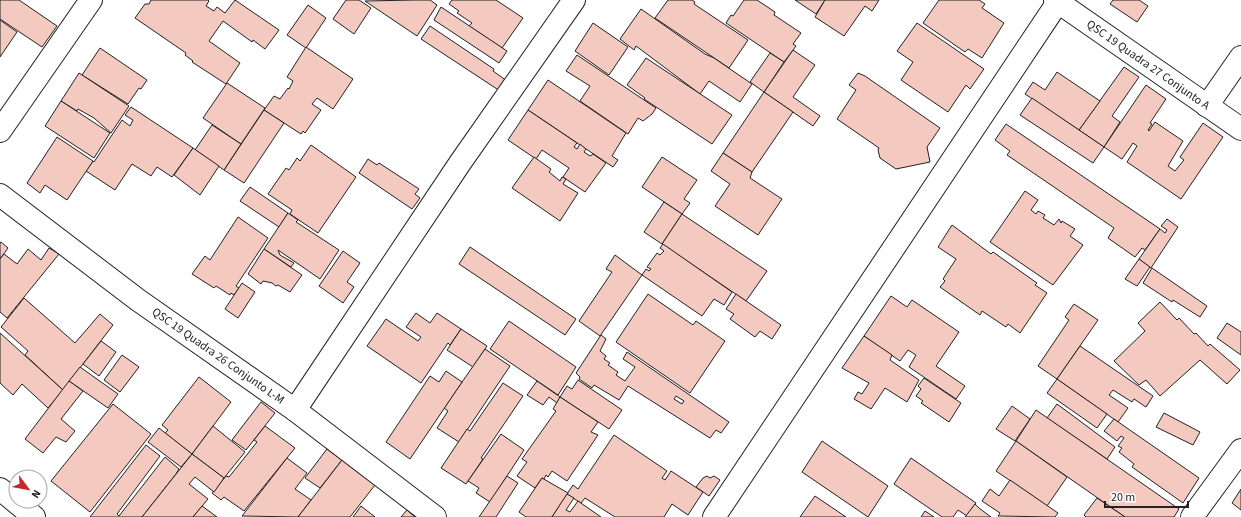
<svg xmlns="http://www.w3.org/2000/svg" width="1241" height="517" font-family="'Source Sans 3',sans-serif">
<rect width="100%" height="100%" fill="#fff"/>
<!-- building -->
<g fill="#f3c9c0" stroke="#222" fill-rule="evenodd">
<path d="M0,0H19L57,26L42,47L0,19Z"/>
<path d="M151,0H208L209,1L206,6L214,11L217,7L225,13L235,0L279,30L265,49L253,40L252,42L223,21L209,41L240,63L226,84L192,62L193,61L185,55L186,53L135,18L145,4H149Z"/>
<path d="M346,0H359L371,8L354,34L333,19Z"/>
<path d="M416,0H430L437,5L417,36L365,1Z"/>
<path d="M452,0H496L523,18L502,48L469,26L472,23L457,13L459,11L449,4Z"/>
<path d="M668,0H692L695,2L694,4L748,40L729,68L655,18Z"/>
<path d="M744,0H757L775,12L774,15L801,33L793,44L796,46L784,62L726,23L731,15L733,16Z"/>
<path d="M795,0H825L816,14Z"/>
<path d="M825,0H879L872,11L865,6L844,36L815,17Z"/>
<path d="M939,0H979L985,4L982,8L1004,23L982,58L968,49L965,52L923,23Z"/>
<path d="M1113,0H1139L1148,6L1137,22L1110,4Z"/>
<path d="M308,5L326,18L306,48L287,35Z"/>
<path d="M441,7L507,51L499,63L434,20Z"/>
<path d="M641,9L705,54L714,58L752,84L740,102L709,81L700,94L636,46L634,50L620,39Z"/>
<path d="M0,20L17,32L0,57Z"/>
<path d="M593,23L628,47L609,75L575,51Z"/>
<path d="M917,23L984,69L970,89L966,85L948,112L901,80L913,62L897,51Z"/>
<path d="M430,26L494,69L493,71L507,81L500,91L421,39Z"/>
<path d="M306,47L353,79L333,109L317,98L312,104L321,110L305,133L303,131L301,134L264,110L274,96L280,99L288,88L289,89L293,81L287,77Z"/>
<path d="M100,48L147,80L141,89L139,88L128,104L82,75Z"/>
<path d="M793,50L815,65L793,97L820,116L813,126L764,92Z"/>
<path d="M770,53L784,62L764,92L750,82Z"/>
<path d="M577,55L656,108L652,114L643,121L638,118L628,134L580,101L590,86L566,71Z"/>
<path d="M646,58L732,115L712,144L644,99L645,98L627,85Z"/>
<path d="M1124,67L1139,77L1112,116L1120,122L1104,147L1079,130Z"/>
<path d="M1057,72L1100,101L1079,130L1025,94L1033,82L1045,90Z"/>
<path d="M79,73L129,106L111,133L94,118L78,109L77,111L61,101Z"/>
<path d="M858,73L865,76L940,128L927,147L930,162L896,169L880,158L878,150L879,148L837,119L856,90L849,85Z"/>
<path d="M548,80L626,133L612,156L618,160L613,167L528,110Z"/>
<path d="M227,83L265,108L241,144L203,118Z"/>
<path d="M1146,85L1166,99L1150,123L1152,124L1148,130L1149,131L1155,122L1183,141L1168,166L1175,171L1184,160L1180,157L1203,123L1223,137L1181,199L1127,162L1137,146L1133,143L1122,159L1104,147Z"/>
<path d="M764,92L793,112L752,172L723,153Z"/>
<path d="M1032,98L1104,147L1093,163L1020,115Z"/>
<path d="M61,101L110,133L94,158L45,126Z"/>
<path d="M131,107L193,148L172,177L157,167L151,176L132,164L115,190L86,171L93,161L94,162L122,120L130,126L133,120L125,115Z"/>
<path d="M264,110L284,123L244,183L224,170Z"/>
<path d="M528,110L577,143L574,147L577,149L580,144L586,149L584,152L590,156L593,154L606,163L585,192L563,177L569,168L542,150L536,159L508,140Z"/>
<path d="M1006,124L1160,229L1145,250L1142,248L1135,257L1108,238L1114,228L1007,155L1010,151L995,140Z"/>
<path d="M212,125L241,144L224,170L195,150Z"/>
<path d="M57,137L93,161L67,200L45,185L40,193L27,183Z"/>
<path d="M311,145L356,177L318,233L290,214L292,210L268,194L286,168L289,170L297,158L300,161Z"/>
<path d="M193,148L219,166L200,195L174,175Z"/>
<path d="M723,153L752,172L750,178L782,199L758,235L715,206L730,184L711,171Z"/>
<path d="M534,157L551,169L549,172L560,181L562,177L566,179L563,184L578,193L560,221L512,188Z"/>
<path d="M662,157L697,180L684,199L690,203L682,214L642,187Z"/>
<path d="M368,159L377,165L379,163L419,189L415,194L420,198L412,209L359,173Z"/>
<path d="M250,187L288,213L279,227L240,201Z"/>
<path d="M1025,191L1038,200L1031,210L1036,214L1038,211L1045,215L1043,218L1054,225L1059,219L1061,223L1062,221L1075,229L1070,236L1083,245L1053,285L990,242Z"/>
<path d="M664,202L682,214L662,244L644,232Z"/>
<path d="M288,213L298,220L296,222L339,250L320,279L278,250L280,255L294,263L291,267L264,249Z"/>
<path d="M682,214L767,271L746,301L662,244Z"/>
<path d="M238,217L268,238L236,286L239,288L234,295L231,293L230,295L216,286L214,288L192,274L205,256L210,260Z"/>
<path d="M1167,219L1178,227L1151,268L1139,259L1160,229L1165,233L1167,230L1161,226Z"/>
<path d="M952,225L991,254L993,252L1037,283L1035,285L1047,293L1020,333L1008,324L1006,327L982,311L980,315L940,287L945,281L943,279L956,259L938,247Z"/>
<path d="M1,242L8,248L0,259V243Z"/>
<path d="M663,244L732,292L724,305L714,299L702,316L642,275L646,269L649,271L651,269L647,267L657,253L660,255L664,251L660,248Z"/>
<path d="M470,247L576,319L565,335L459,264Z"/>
<path d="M49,248L59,254L7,318L0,312V259L4,254L17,264L28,249L41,260Z"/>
<path d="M264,249L302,275L290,292L278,285L276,286L272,283L263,281L261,284L248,274Z"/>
<path d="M343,251L360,263L347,282L354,287L343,303L319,286Z"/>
<path d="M615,255L642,275L600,336L579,321L612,272L606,269Z"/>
<path d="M1139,259L1150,267L1137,286L1125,279Z"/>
<path d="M1152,268L1207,306L1200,317L1173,300L1172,302L1143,283Z"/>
<path d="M242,283L255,292L238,318L225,309Z"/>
<path d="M648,294L693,325L696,321L725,341L690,393L616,342Z"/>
<path d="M736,294L781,325L772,339L760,331L755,337L730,319L734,314L726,309Z"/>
<path d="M891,296L907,307L912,300L959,332L936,366L965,386L956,399L909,367L916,355L908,350L900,361L864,336Z"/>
<path d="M24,298L75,343L100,314L113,325L63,390L25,355L28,351L1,327Z"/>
<path d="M1160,302L1177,320L1179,318L1194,334L1196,333L1208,346L1210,344L1240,370L1227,384L1200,360L1160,396L1146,380L1139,385L1114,361L1145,331L1138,323Z"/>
<path d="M1074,304L1098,320L1057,379L1038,366L1069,320L1065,317Z"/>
<path d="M416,313L430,323L437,313L461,329L450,345L448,343L421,383L367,346L386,319L418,341L421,337L406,327Z"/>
<path d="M509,321L576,367L558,395L490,349Z"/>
<path d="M1227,323L1241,332V355L1217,338Z"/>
<path d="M461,329L487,346L473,367L447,350Z"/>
<path d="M0,333L63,390L48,408L22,384L13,395L0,383Z"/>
<path d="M601,335L606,339L600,351L606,356L604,359L610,363L608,365L618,372L616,375L625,381L635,367L623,359L627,352L729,422L721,433L716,430L710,438L628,386L619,400L594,385L592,388L579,379L580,377L576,373ZM676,396L684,401L682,404L674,399Z"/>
<path d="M864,336L892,355L890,360L919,380L907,402L885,388L871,409L854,399L858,392L862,394L869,383L842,368Z"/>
<path d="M101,341L116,352L99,376L83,364Z"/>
<path d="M1080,346L1153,396L1146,407L1134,399L1132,402L1113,390L1109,395L1128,408L1118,422L1057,379Z"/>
<path d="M485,349L510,366L459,442L437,428L448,411L444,408Z"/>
<path d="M122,355L139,367L120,392L104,380Z"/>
<path d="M80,367L118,394L108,408L69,381Z"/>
<path d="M446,371L462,382L410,459L386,442L430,376L439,382Z"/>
<path d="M199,377L231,402L192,454L165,433L168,430L162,425Z"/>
<path d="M924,378L961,403L949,422L921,403L923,401L916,396L921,389L918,386Z"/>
<path d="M1057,379L1107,414L1097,428L1047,393Z"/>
<path d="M578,380L622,410L609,429L560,397L567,386L572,389Z"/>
<path d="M69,381L83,391L61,419L75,431L66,442L56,437L43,453L25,439Z"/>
<path d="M537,381L560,397L557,403L549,397L543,405L527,395Z"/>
<path d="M503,383L523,396L481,458L483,459L466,484L441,468L467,429L470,431Z"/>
<path d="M560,397L598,422L591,432L598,435L567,481L552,471L548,477L546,475L544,479L542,478L535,488L517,476L527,462L522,459L556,411L553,409Z"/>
<path d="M261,402L275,413L246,450L232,440Z"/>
<path d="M113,404L151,434L90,512L51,481Z"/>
<path d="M1057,404L1115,447L1107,459L1047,418Z"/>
<path d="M1012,406L1030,419L1015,441L996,429Z"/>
<path d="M1036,410L1179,509L1174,517H1125L1016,441Z"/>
<path d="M1164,413L1200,432L1193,445L1156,427Z"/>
<path d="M1114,419L1199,478L1183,503L1132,467L1134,464L1119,452L1122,448L1118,446L1124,438L1121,436L1117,441L1104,431Z"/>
<path d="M213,426L245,452L224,478L192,454Z"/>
<path d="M265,426L295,448L244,511L224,497L221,500L212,493L226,476L229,477L257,442L254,440Z"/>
<path d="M159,428L192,454L181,467L148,442Z"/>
<path d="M501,434L524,450L490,502L476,493L479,488L468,481Z"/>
<path d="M614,435L667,471L662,478L665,480L671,471L703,492L688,515L672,504L664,517H615L585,498L581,503L567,494L573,485L578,489Z"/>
<path d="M822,441L888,486L868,517L802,472Z"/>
<path d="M1016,441L1067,477L1047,506L996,471Z"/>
<path d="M146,445L160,456L117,514L119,516L165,457L179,469L176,474L142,517H90Z"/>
<path d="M327,449L342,460L320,488L305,478Z"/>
<path d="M192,454L224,478L214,492L195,477L189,484L208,499L193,517H142Z"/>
<path d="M287,458L307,473L295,489L311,500L298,517L242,516Z"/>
<path d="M911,458L976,503L967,516L958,510L953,517H942L894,484Z"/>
<path d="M342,460L375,485L350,517H298Z"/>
<path d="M507,476L518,483L496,517H479Z"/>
<path d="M707,476L710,478L714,476L720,480L709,496L696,487L703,478Z"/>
<path d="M542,478L568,493L552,517H526L519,512Z"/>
<path d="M1010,480L1058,513L1055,517L998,516L1000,513L982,501L990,489L999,496Z"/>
<path d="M1241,489V510L1232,503Z"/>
<path d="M567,494L574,498L566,510L570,512L578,501L601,517H552Z"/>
<path d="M815,496L846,517H800Z"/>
<path d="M1097,498L1125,517H1086L1084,515Z"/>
<path d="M975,504L979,508L991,517H965Z"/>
<path d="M202,506L217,517H193Z"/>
<path d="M361,506L375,517H353Z"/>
<path d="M407,510L415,517H401Z"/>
<path d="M925,511L934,517H921Z"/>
</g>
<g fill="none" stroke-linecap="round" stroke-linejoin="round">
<defs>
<g id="minor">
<path d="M1055,0L1241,129"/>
<path d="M1207,106L1241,57"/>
<path d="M0,131L91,0"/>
<path d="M0,195L138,300L295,410L435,517"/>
<path d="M295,410L460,163L574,0"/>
<path d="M0,489L34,517"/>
<path d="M714,517L1058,2"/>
<path d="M1192,517L1241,450"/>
</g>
</defs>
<!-- minor casing -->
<use href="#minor" stroke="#222" stroke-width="24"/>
<!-- minor -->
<use href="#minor" stroke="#fff" stroke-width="22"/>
</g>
<g text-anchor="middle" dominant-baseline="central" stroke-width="3" stroke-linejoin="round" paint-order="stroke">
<!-- street labels -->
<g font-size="12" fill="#222" stroke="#fff">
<text transform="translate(1148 65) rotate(35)">QSC 19 Quadra 27 Conjunto A</text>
<text transform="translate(218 356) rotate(35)">QSC 19 Quadra 26 Conjunto L-M</text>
</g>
</g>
<!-- north arrow -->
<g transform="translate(28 489) rotate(122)"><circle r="19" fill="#ffffff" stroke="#a7a7a7"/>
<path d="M0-3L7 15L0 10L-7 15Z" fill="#c62828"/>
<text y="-6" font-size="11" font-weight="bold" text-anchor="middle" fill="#222222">N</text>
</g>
<!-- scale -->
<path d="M1105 501v6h83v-6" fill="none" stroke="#222222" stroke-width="2"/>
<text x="1111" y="501" font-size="12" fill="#222222" stroke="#ffffff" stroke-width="3" paint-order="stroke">20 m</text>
</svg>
